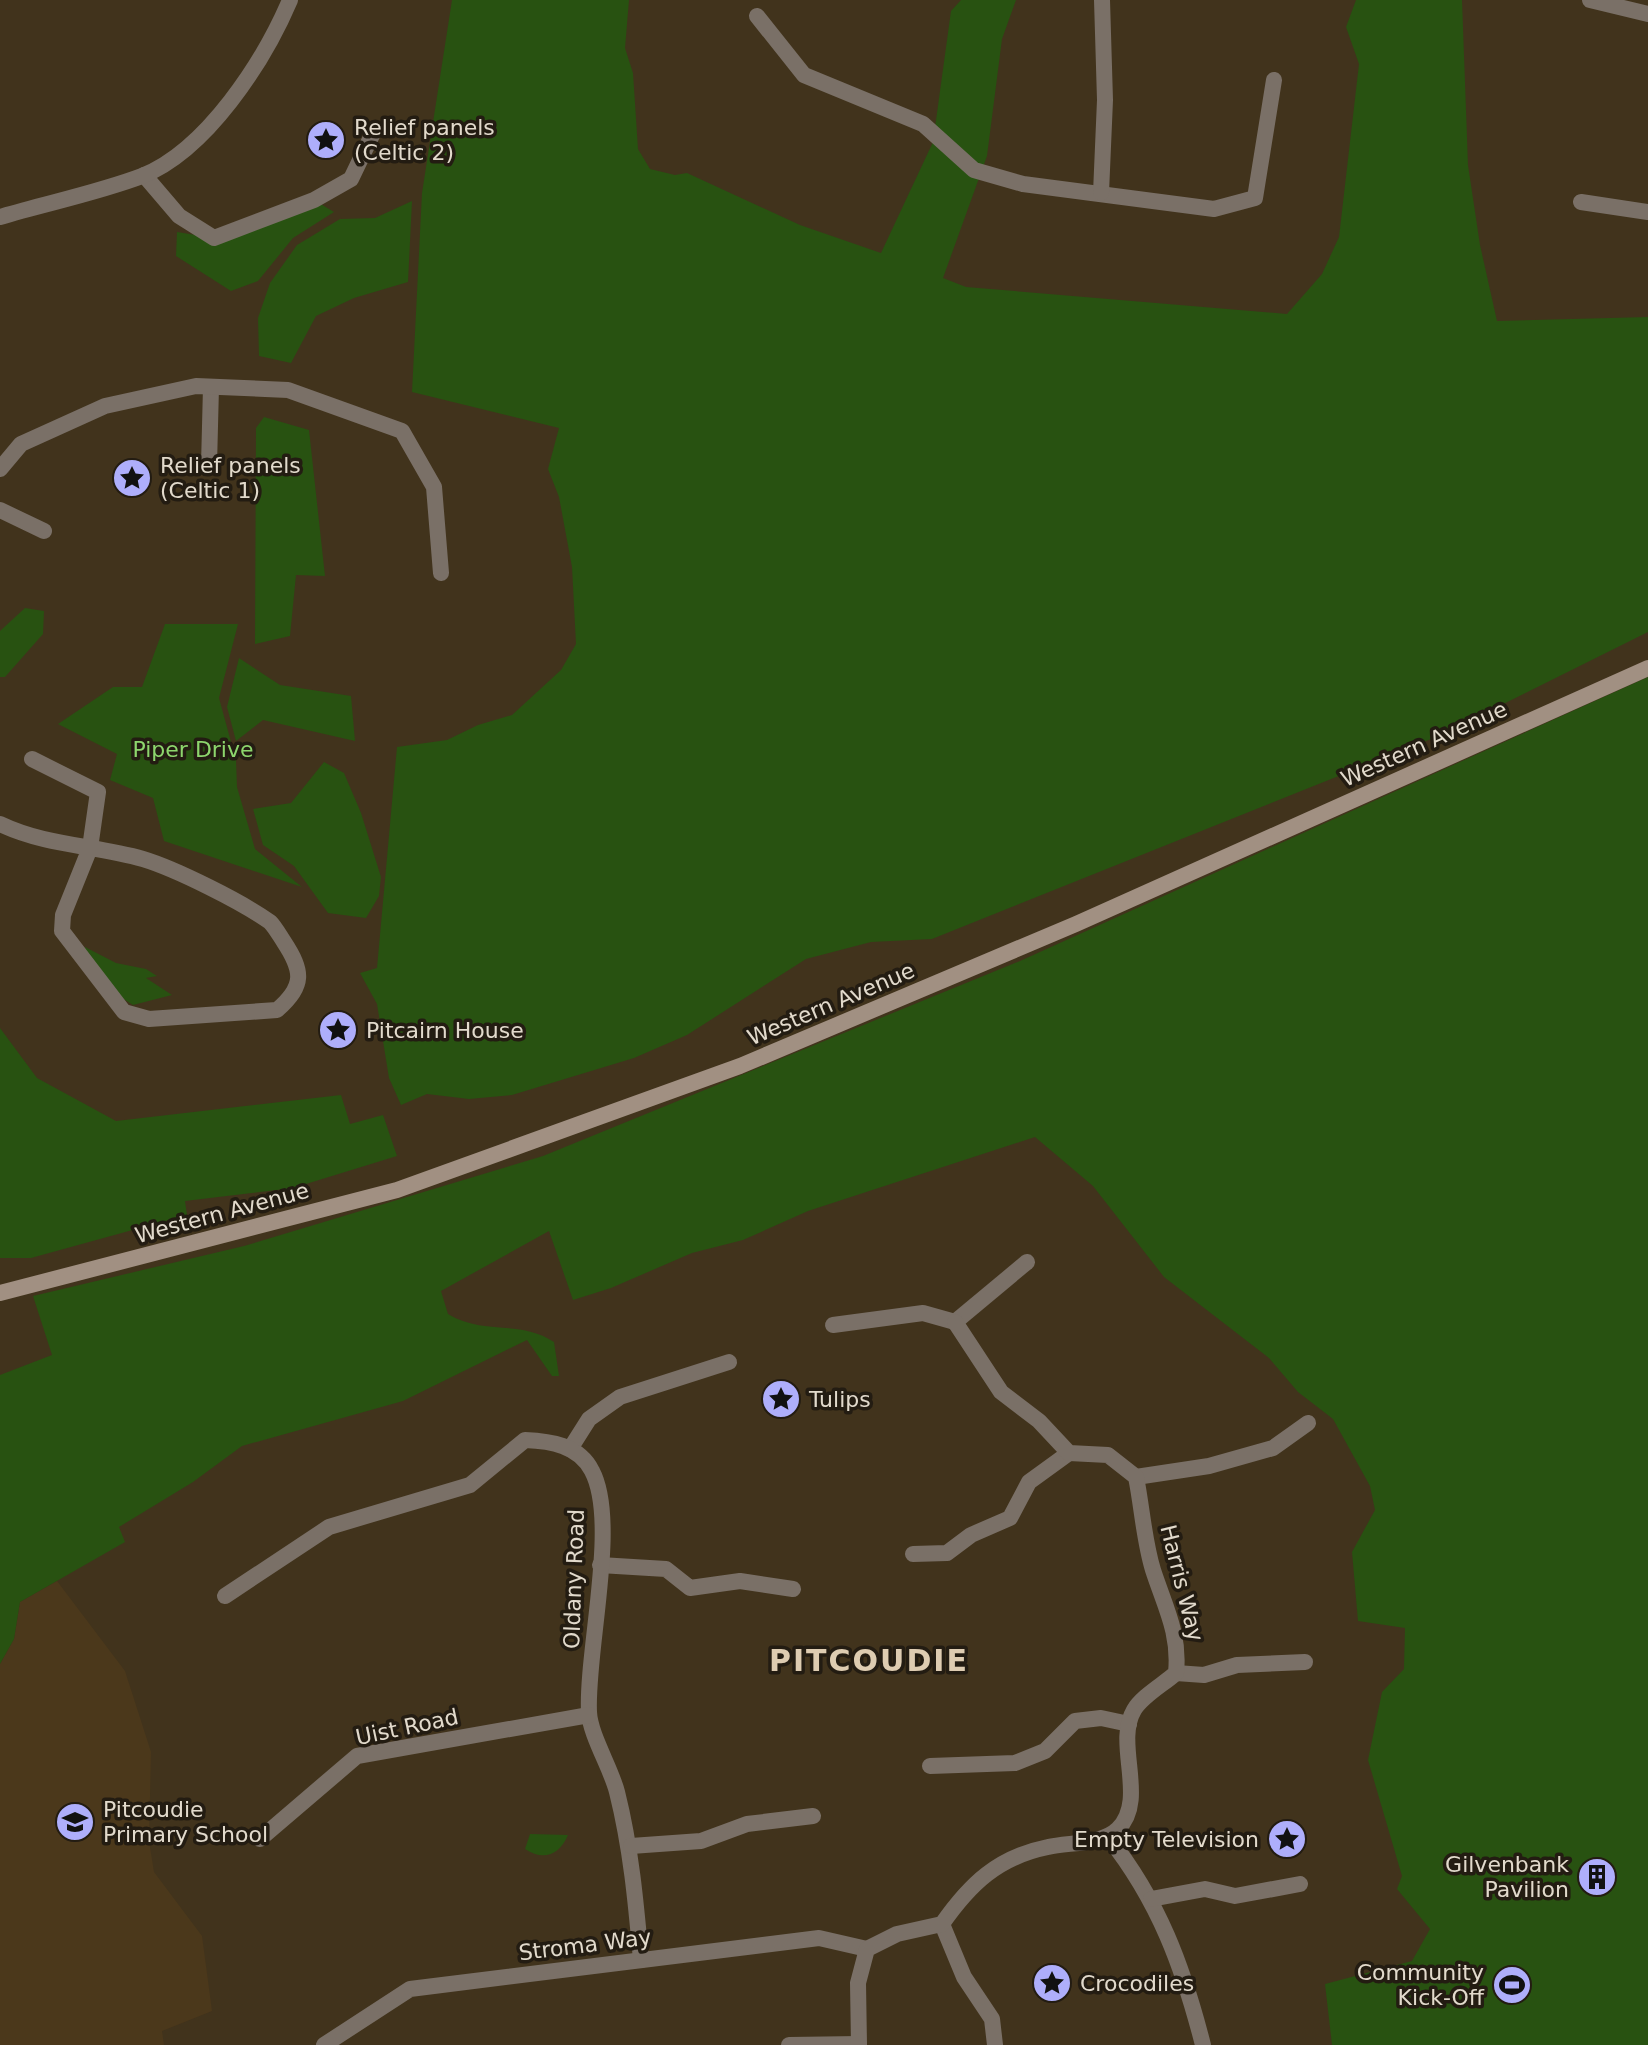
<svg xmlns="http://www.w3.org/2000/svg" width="1648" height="2045" font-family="'DejaVu Sans',sans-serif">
<rect width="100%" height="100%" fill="#41331c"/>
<!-- built -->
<path fill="#4b381b" d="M57,1581L125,1671L151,1752L149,1841L154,1872L202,1936L212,2011L162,2031L164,2045H0V1664L14,1639L20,1602Z"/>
<!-- green -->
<g fill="#285211">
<path d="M452,0H629L625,48L633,73L638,149L650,169L675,175L687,173L800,225L881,253L933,142L951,11L961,0H1016L1002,39L987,156L943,278L966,287L1287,314L1322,274L1339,237L1359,64L1346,27L1356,0H1462L1468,165L1480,245L1497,321L1648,317V632L1441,735L932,939L871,942L806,959L687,1035L634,1058L512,1095L469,1099L427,1094L401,1105L389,1078L377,1004L360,973L377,968L397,747L447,740L478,725L512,715L561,670L576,644L572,567L559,497L548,469L559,428L412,392L422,193Z"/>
<path d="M314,200L334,212L293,238L258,281L231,291L176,256L177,232L214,238Z"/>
<path d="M412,201L408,282L354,298L316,316L291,363L259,356L258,318L270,283L297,245L340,219L375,218Z"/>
<path d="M264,417L309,430L325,576L296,575L290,636L255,644L256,428Z"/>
<path d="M25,608L44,611L43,634L5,677H0V631Z"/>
<path d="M165,624H238L219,698L236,760L237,787L255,849L302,887L164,841L153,798L110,780L117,754L58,724L113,687H142Z"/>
<path d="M239,658L280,685L351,696L355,741L263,720L236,741L227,707Z"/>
<path d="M1648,677V2045H1332L1325,1984L1412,1961L1430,1929L1397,1889L1402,1876L1368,1760L1382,1692L1404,1669L1405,1628L1358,1621L1352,1552L1375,1510L1370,1486L1333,1419L1298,1392L1269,1358L1164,1277L1093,1186L1035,1137L808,1211L743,1240L692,1253L611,1288L573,1300L549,1231L441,1291L448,1314C484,1336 520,1319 554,1342L559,1376H552L527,1340L403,1401L242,1446L193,1482L119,1527L125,1542L20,1602L14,1639L0,1664V1375L52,1355L33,1296L244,1246L543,1156L1020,961Z"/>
<path d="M324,762L344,773L361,813L381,877L379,896L366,918L328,913L294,866L263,845L253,809L291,803Z"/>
<path d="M85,947L116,963L146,969L157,976L146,978L172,995L133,1005L122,998L85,953Z"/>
<path d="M0,1028L37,1078L116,1121L341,1095L350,1124L383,1115L397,1156L293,1188L185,1201L187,1215L31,1258H0Z"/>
<path d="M1285,1821L1292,1825V1848L1286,1850L1284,1844L1276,1842L1273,1825Z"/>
<path d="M530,1834L568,1835C560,1854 544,1862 525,1849Z"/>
</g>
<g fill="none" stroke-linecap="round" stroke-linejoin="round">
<!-- street -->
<g stroke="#7a7067" stroke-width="16">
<path d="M1590,0L1648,14"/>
<path d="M757,16L804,75L923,124L974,170L1023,184L1214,209L1255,198L1274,80"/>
<path d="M144,175L179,216L214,238L314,200L351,179L374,131"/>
<path d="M1101,193L1105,100L1102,0"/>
<path d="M1581,202L1648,212"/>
<path d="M0,217C47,203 97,193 142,176C207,150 264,61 290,0"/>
<path d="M209,465L211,387"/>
<path d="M0,469L21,444L105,406L196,386L288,390L402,431L434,487L441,573"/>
<path d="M0,510L44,531"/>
<path d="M0,824C46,846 94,845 143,859C176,869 242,902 270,922C275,927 280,936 284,942C303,971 305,986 277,1010L149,1019L124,1012L62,931L63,915L90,848L98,792L32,759"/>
<path d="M955,1322L1027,1262"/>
<path d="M833,1325L923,1313L955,1322"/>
<path d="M570,1449L589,1419L620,1397L729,1362"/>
<path d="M1136,1477L1209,1466L1273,1448L1308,1423"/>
<path d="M913,1554L947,1553L971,1535L1010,1518L1029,1482L1069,1453"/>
<path d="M600,1565L666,1569L690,1588L740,1581L793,1589"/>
<path d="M225,1596L329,1527L470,1485L525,1440C550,1441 579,1445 592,1471C619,1522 586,1651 589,1712C590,1735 611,1768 617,1792C631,1848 636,1903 641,1960"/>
<path d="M1176,1673L1204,1675L1237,1665L1305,1662"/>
<path d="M930,1766L1015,1763L1045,1751L1075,1721L1101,1718L1129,1724"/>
<path d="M1108,1837C1159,1901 1183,1967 1203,2045"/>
<path d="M260,1839L357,1756L589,1715"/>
<path d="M631,1846L701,1841L747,1824L813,1816"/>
<path d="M1151,1899L1205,1889L1235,1896L1300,1884"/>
<path d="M942,1924L964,1977L992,2019L995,2045"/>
<path d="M324,2045L410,1989L819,1938L867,1949"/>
<path d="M789,2045L859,2044"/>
<path d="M859,2045L858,1983L867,1949L897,1934L942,1924C970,1884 998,1857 1048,1847C1069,1842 1102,1845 1118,1829C1148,1799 1114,1744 1134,1710C1142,1696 1164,1684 1176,1673C1180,1633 1165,1607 1153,1570C1144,1541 1142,1507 1136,1477L1108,1455L1069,1453L1039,1421L1001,1392L955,1322"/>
</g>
<!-- secondary -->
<path stroke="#a19082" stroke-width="16" d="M0,1293L397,1190L740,1066L1076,924L1648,668"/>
</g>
<!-- icons -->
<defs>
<symbol id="sight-disc" viewBox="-11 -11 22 22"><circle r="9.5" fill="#aeaefb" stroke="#231c12"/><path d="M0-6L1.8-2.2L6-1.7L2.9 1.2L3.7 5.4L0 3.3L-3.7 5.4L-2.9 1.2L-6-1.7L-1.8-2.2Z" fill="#111"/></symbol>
<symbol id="school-disc" viewBox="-11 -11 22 22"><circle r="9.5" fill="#aeaefb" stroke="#231c12"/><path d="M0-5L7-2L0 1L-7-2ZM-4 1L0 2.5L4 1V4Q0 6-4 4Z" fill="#111"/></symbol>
<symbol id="building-disc" viewBox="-11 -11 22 22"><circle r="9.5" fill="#aeaefb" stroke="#231c12"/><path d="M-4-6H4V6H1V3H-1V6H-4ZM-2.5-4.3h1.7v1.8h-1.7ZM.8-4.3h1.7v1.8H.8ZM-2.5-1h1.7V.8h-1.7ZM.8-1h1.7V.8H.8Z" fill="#111"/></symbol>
<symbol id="stadium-disc" viewBox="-11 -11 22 22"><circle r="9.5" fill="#aeaefb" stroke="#231c12"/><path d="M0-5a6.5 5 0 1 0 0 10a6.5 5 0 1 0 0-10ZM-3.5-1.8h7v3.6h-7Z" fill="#111"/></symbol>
</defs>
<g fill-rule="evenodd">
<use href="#sight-disc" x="304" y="118" width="44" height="44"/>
<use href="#sight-disc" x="110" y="456" width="44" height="44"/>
<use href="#sight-disc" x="316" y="1008" width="44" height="44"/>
<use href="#sight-disc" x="759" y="1377" width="44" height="44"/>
<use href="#school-disc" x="53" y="1800" width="44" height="44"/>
<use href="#sight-disc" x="1265" y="1817" width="44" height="44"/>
<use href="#building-disc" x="1575" y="1855" width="44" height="44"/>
<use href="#sight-disc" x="1030" y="1961" width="44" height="44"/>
<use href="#stadium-disc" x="1490" y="1963" width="44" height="44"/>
</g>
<g text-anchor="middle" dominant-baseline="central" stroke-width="7" stroke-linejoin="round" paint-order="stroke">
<!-- poi labels -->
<g font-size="22" fill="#e2dacc" stroke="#231c12" text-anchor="start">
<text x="354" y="127">Relief panels<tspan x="354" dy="25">(Celtic 2)</tspan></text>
<text x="160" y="465">Relief panels<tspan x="160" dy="25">(Celtic 1)</tspan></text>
<text x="366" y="1030">Pitcairn House</text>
<text x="809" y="1399">Tulips</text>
<text x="103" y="1809">Pitcoudie<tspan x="103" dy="25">Primary School</tspan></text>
<text x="1259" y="1839" text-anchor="end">Empty Television</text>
<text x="1569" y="1864" text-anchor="end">Gilvenbank<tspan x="1569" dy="25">Pavilion</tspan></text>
<text x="1484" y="1972" text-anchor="end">Community<tspan x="1484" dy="25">Kick-Off</tspan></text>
<text x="1080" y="1983">Crocodiles</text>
</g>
<!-- street labels -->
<g font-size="22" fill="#e2dacc" stroke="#231c12">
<text transform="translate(1424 744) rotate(-24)">Western Avenue</text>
<text transform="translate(831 1004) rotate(-23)">Western Avenue</text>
<text transform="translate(222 1213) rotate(-15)">Western Avenue</text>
<text transform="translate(574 1579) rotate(-88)">Oldany Road</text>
<text transform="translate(1182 1583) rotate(76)">Harris Way</text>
<text transform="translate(407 1727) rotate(-12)">Uist Road</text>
<text transform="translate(585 1945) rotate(-7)">Stroma Way</text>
</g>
<!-- park labels -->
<g font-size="22" fill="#8dd66d" stroke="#231c12">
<text x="193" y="749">Piper Drive</text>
</g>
<!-- district labels -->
<g font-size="30" font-weight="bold" letter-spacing="2" fill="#deccb1" stroke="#231c12">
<text x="869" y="1660">PITCOUDIE</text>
</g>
</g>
</svg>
